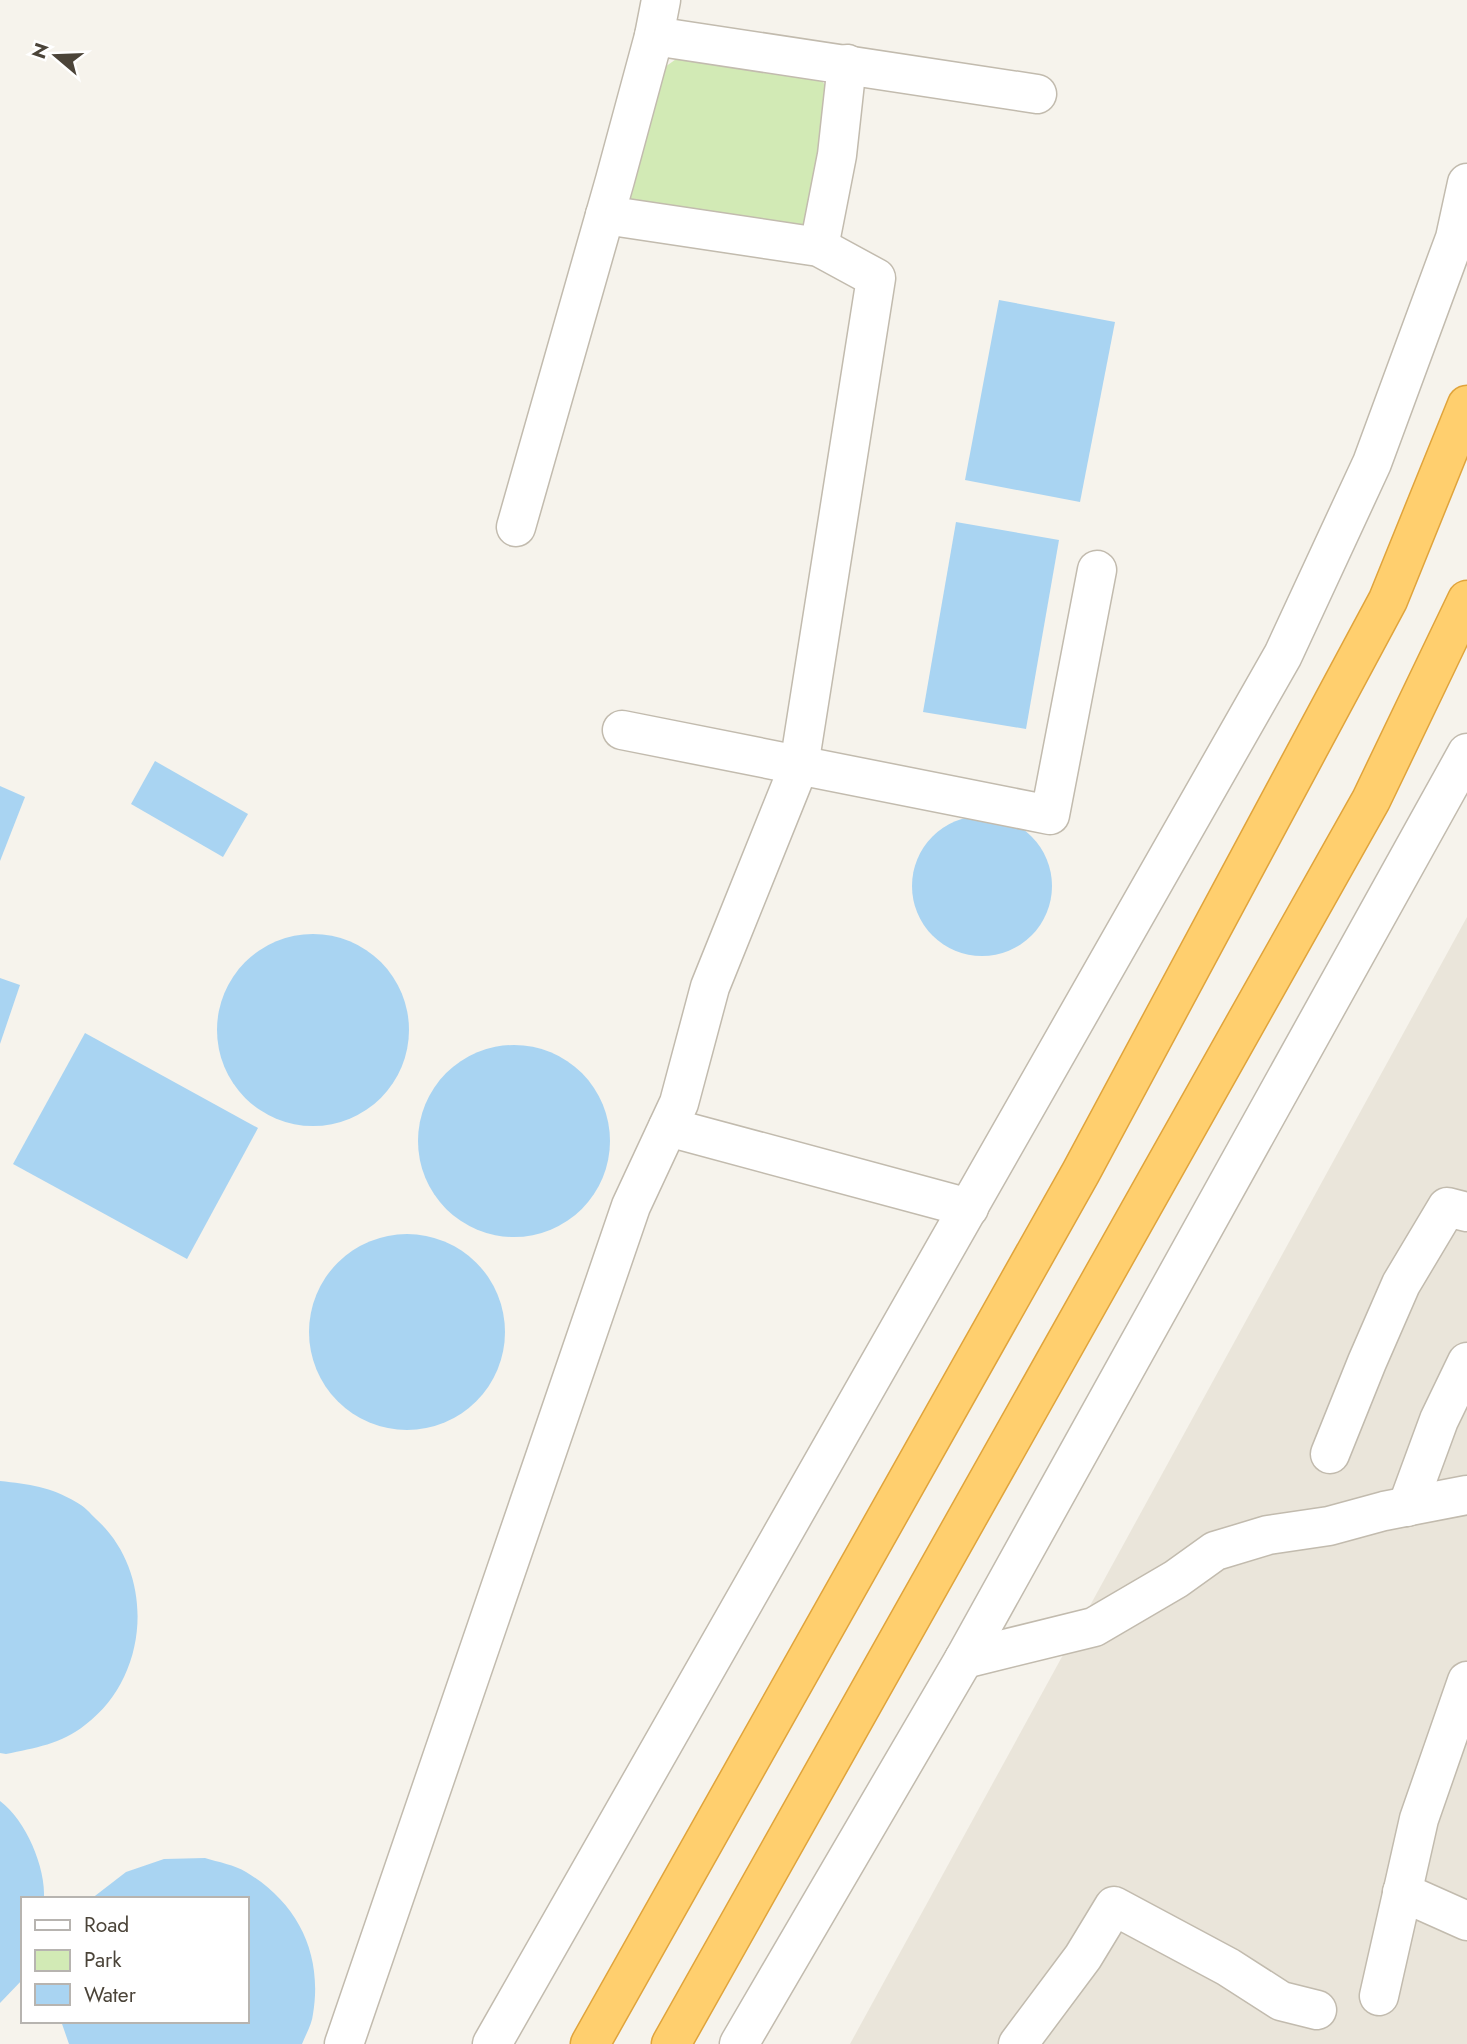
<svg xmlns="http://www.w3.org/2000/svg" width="1467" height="2044" font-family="Jost,sans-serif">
<rect width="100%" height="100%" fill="#f6f3ec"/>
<!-- residential -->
<path fill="#eae5da" d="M1467,917V2044H850Z"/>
<!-- green -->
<path fill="#d2eab5" d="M686,52L815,74L833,93L812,217L802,228L629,205L665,67Z"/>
<!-- water -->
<g fill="#a9d4f2">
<path d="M999,300L1115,322L1080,502L965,480Z"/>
<path d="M956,522L1059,540L1026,729L923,712Z"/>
<path d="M155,761L248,814L223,857L131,804Z"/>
<path d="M0,786L25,797L0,861Z"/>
<circle cx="982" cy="886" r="70"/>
<circle cx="313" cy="1030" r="96"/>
<path d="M0,978L20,985L0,1044Z"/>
<path d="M85,1033L258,1128L187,1259L13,1164Z"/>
<circle cx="514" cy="1141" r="96"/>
<circle cx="407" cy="1332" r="98"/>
<path d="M0,1481C29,1484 51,1487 76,1502C84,1506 90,1513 96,1519C156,1573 150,1677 85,1725C61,1744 35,1748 6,1754L0,1753Z"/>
<path d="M0,1801C26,1820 46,1868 44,1899H23V1979L0,2003Z"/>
<path d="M205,1858C218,1862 235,1865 246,1872C298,1903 323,1954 313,2014C312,2024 306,2034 302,2044H69L61,2021H247V1899H91L126,1872L164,1859Z"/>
</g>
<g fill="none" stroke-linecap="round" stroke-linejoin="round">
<defs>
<g id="minor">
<path d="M654,36L1037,94"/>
<path d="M819,247L837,155L847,64"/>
<path d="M516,527L615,180L654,36L661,0"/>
<path d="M622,730L1050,815L1097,570"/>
<path d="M668,1127L969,1208"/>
<path d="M1330,1454L1367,1362L1401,1284L1447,1207L1467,1212"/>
<path d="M1407,1507L1439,1420L1467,1362"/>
<path d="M964,1659L1094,1627L1176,1579L1215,1551L1268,1535L1329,1526L1384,1511L1467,1495"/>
<path d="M1402,1892L1467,1921"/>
<path d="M1379,1996L1419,1819L1467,1681"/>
<path d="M344,2044L631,1206L679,1103L710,987L799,766L876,278L819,247L605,215"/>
<path d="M492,2044L1283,655L1372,463L1455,238L1467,183"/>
<path d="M739,2044L964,1659L1467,753"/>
<path d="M1018,2044L1083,1957L1114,1906L1228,1967L1281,2001L1317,2010"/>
</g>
<g id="highway">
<path d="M590,2044L1081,1172L1388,600L1467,405"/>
<path d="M671,2044L1371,800L1467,600"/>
</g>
</defs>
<!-- minor casing -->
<use href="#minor" stroke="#c2bbae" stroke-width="41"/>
<!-- highway casing -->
<use href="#highway" stroke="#e0a43c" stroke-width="41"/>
<!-- minor -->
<use href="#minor" stroke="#fff" stroke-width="38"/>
<!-- highway -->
<use href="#highway" stroke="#ffcf6e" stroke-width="38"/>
</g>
<!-- legend -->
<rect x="21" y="1897" width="228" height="126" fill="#ffffff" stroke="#b7b4b0" stroke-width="2"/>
<rect x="35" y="1920" width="35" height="10" fill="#ffffff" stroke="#b7b4b0" stroke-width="2"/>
<text x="84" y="1932" font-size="21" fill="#4b4439">Road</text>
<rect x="35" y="1950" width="35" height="21" fill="#d2eab5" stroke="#b7b4b0" stroke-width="2"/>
<text x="84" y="1967" font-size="21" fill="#4b4439">Park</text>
<rect x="35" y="1984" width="35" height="21" fill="#a9d4f2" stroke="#b7b4b0" stroke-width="2"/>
<text x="84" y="2002" font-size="21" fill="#4b4439">Water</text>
<!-- north arrow -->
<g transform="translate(56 56) rotate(289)" stroke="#ffffff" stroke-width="5" paint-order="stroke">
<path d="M0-5L12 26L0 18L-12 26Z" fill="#4b4439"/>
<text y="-10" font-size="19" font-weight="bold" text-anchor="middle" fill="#4b4439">N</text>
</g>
</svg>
